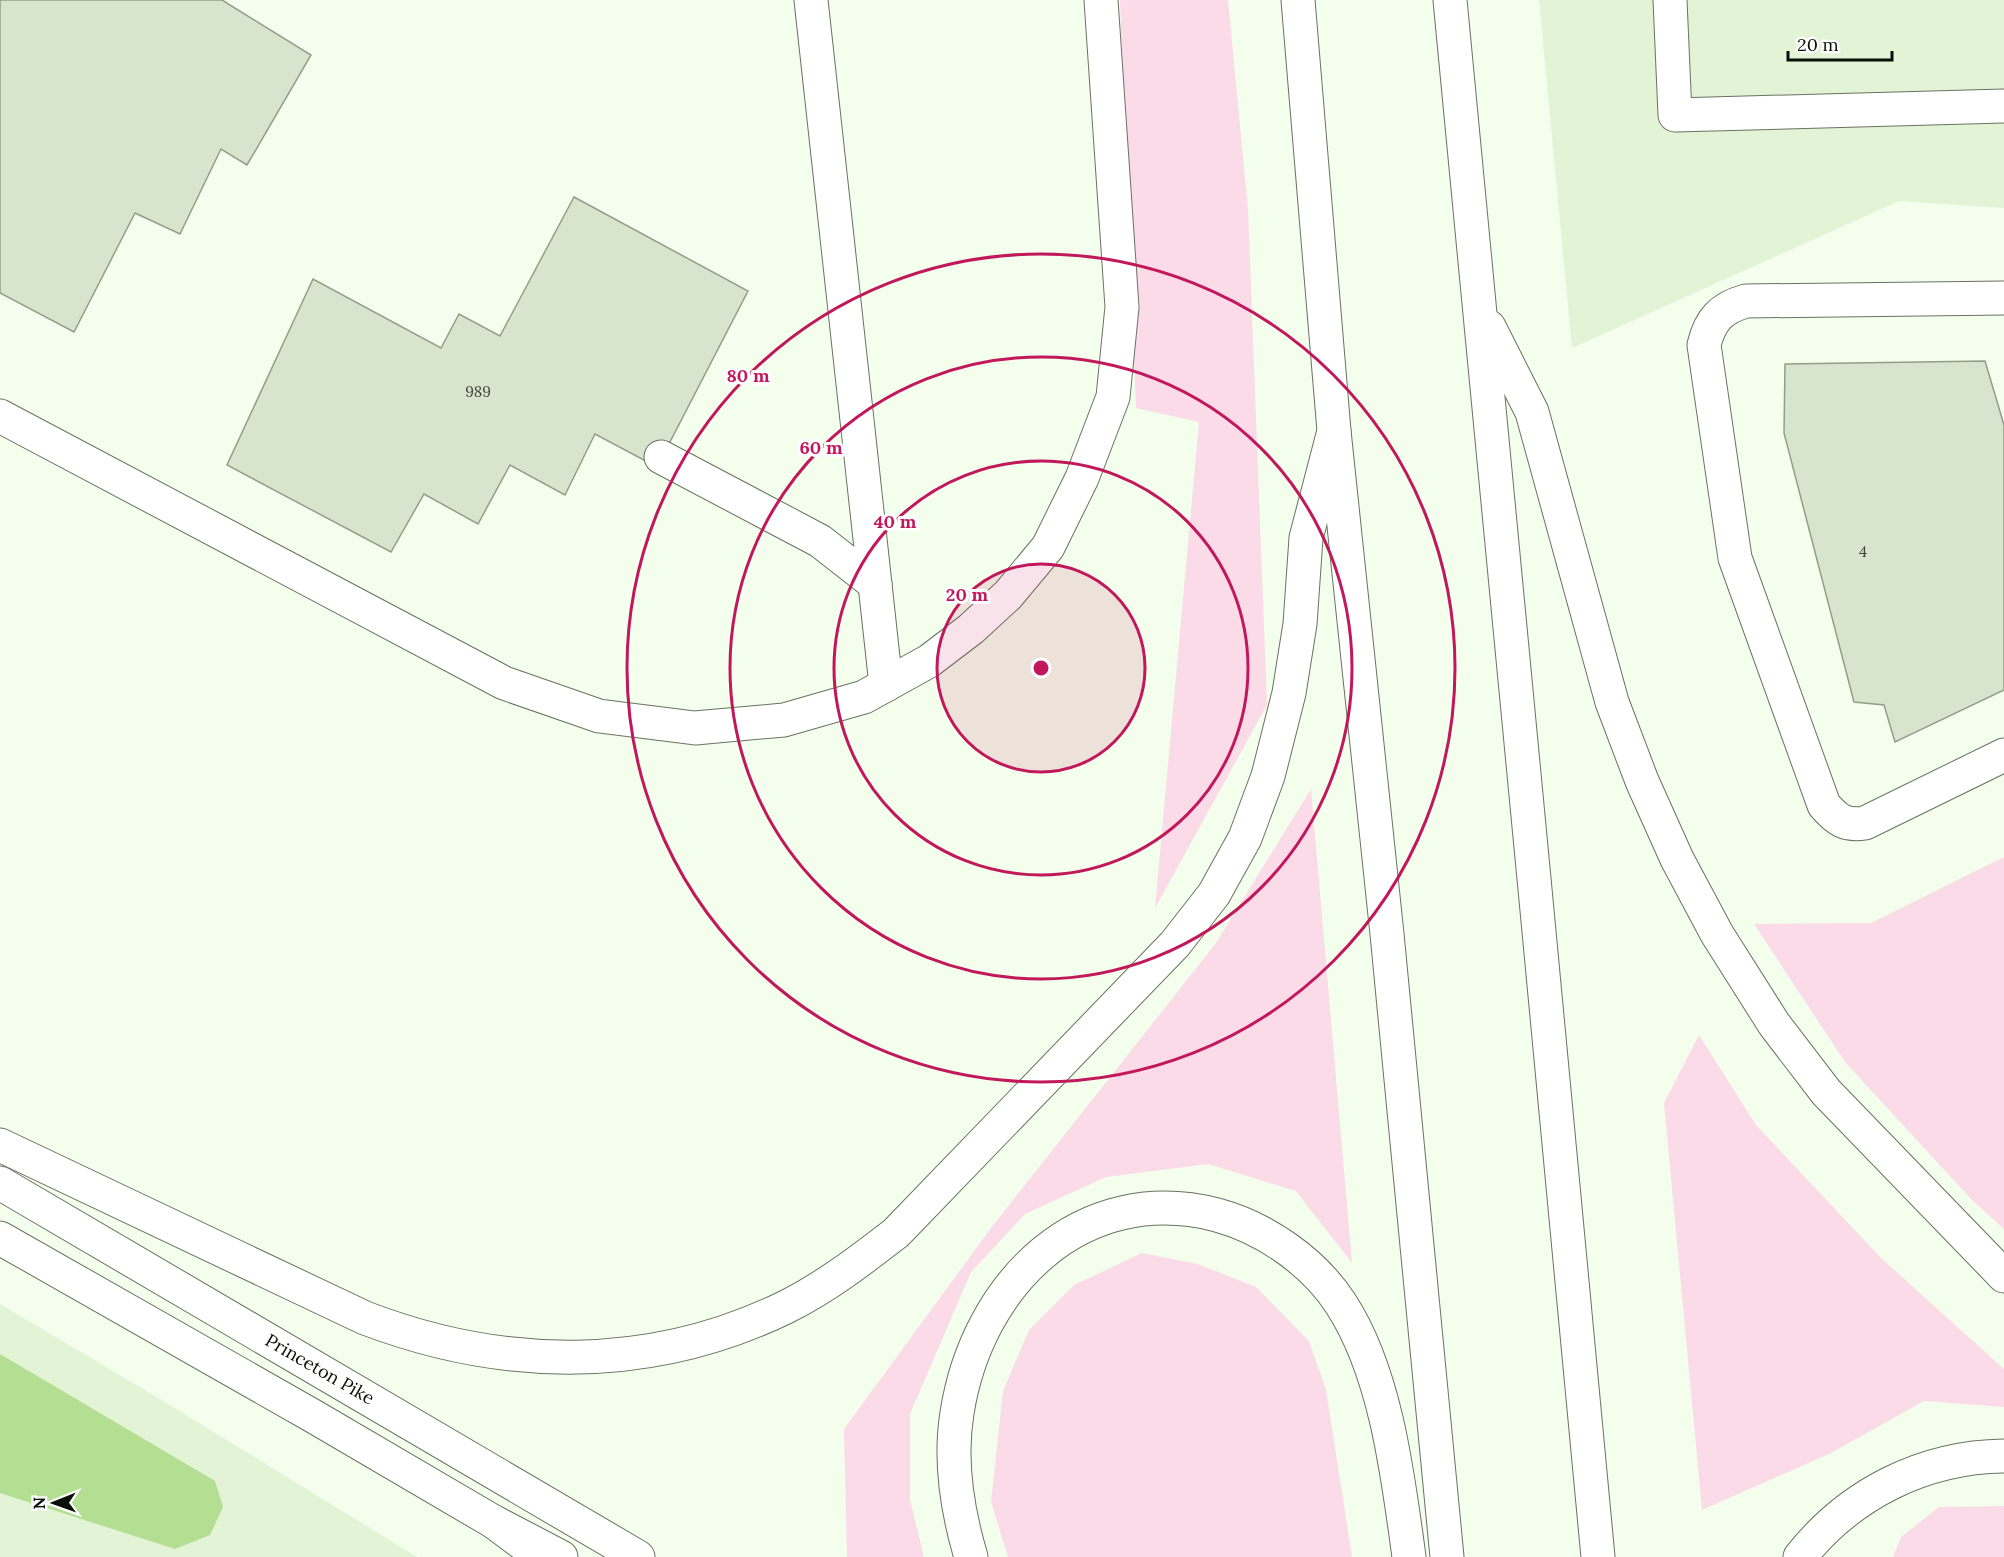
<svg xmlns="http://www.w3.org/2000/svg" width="2004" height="1557" font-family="Lora,serif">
<rect width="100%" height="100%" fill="#f3feec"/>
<!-- built -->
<g fill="#e2f3d6">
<path d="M1539,0H2004V208L1899,201L1572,348Z"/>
<path d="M0,1304L155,1396L417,1557H0Z"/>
</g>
<!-- green -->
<g fill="#fcdbe8">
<path d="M1120,0H1228L1248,210L1267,705L1155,908L1199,422L1136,408Z"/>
<path d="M1311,789L1352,1263L1296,1191L1208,1164L1106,1177L1025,1214L971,1272L910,1414V1500L924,1557H847L844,1429L991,1228L1216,943Z"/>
<path d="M2004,857V1229L1972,1200L1845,1062L1754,924L1871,923Z"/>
<path d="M1699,1035L1756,1125L1881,1258L2004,1369V1407L1924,1401L1831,1453L1702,1510L1664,1103Z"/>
<path d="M1142,1253L1198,1264L1256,1287L1309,1341L1326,1390L1352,1557H1008L991,1502L1003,1391L1029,1330L1074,1285Z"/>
<path d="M2004,1506V1557H1893L1901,1537L1939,1507Z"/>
</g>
<!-- water -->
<path fill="#b4de92" d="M0,1354L215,1481L223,1507L210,1535L175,1549L0,1493Z"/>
<!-- building -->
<g fill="#d7e4ce" stroke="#919e89" stroke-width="1.5">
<path d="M0,0H222L311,55L247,165L221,149L180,234L135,213L74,332L0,293Z"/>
<path d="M574,197L748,291L657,467L595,434L565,495L510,465L478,524L424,494L391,552L227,465L313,279L441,348L459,314L500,336Z"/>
<path d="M1985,361L2004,425V690L1895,742L1884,705L1854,702L1784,433L1785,364Z"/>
</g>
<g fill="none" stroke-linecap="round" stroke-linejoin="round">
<defs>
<g id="minor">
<path d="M811,0L886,685"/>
<path d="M1670,0L1675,115L2004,106"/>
<path d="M2004,298L1746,301C1721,308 1710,320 1704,345L1735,558L1824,805C1837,820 1845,826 1865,823L2004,755"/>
<path d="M0,416L504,683L599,716L695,728L784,720L864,697L929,661L971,629L1008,595L1048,547L1082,478L1113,397L1122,307L1101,0"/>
<path d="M661,457L820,541L875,584"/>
</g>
<g id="major">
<path d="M0,1183L638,1557"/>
<path d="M0,1238L313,1416L494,1522L561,1557"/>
</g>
<g id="highway">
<path d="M1298,0L1334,431L1387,934L1447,1557"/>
<path d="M1450,0C1503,519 1547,1038 1598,1557"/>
<path d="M1489,327L1532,412L1612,702L1642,781L1677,859L1717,934L1774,1024L1826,1092L2004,1276"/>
<path d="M0,1145L365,1318C504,1371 651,1373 786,1307C826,1287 861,1260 896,1233L1175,944L1214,894L1245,838L1268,776L1289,693L1300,624L1306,538L1334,431"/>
<path d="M494,1522L541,1557"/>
<path d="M971,1557C957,1510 949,1462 957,1413C977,1284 1081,1180 1217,1215C1265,1228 1314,1262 1341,1304C1386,1373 1398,1476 1409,1557"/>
<path d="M1800,1557C1850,1494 1923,1457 2004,1456"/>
</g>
</defs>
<!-- minor casing -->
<use href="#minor" stroke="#68735f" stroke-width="35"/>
<!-- major casing -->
<use href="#major" stroke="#68735f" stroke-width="35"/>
<!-- highway casing -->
<use href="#highway" stroke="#68735f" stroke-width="35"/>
<!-- minor -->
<use href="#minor" stroke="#fff" stroke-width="33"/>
<!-- major -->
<use href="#major" stroke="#fff" stroke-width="33"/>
<!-- highway -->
<use href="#highway" stroke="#fff" stroke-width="33"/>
</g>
<!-- distance rings -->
<circle cx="1041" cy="668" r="104" fill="#c2185b" fill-opacity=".12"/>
<g fill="none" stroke="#c2185b" stroke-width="3">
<circle cx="1041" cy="668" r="104"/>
<circle cx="1041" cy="668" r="207"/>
<circle cx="1041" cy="668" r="311"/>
<circle cx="1041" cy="668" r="414"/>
</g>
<g text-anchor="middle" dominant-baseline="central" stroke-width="6" stroke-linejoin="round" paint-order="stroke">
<!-- number labels -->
<g font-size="15" fill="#3d4439">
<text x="478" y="391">989</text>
<text x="1863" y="551">4</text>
</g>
<!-- street labels -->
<g font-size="18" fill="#0a0f07" stroke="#fff">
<text transform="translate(320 1369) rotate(30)">Princeton Pike</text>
</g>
</g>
<circle cx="1041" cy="668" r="9" fill="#c2185b" stroke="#fff" stroke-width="3"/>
<g font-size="18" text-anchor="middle" font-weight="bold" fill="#c2185b" stroke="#fff" stroke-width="6" stroke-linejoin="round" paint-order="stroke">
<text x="748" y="382">80 m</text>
<text x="821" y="454">60 m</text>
<text x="895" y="528">40 m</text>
<text x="967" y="601">20 m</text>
</g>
<!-- north arrow -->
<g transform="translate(54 1503) rotate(269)" stroke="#ffffff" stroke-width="4.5" paint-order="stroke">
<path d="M0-4.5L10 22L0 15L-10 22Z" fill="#0a0f07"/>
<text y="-9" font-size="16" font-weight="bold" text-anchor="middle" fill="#0a0f07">N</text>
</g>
<!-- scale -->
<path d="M1788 51v9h104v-9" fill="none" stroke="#0a0f07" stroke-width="3"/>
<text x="1797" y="51" font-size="18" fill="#0a0f07" stroke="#ffffff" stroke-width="4.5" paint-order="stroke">20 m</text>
</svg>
